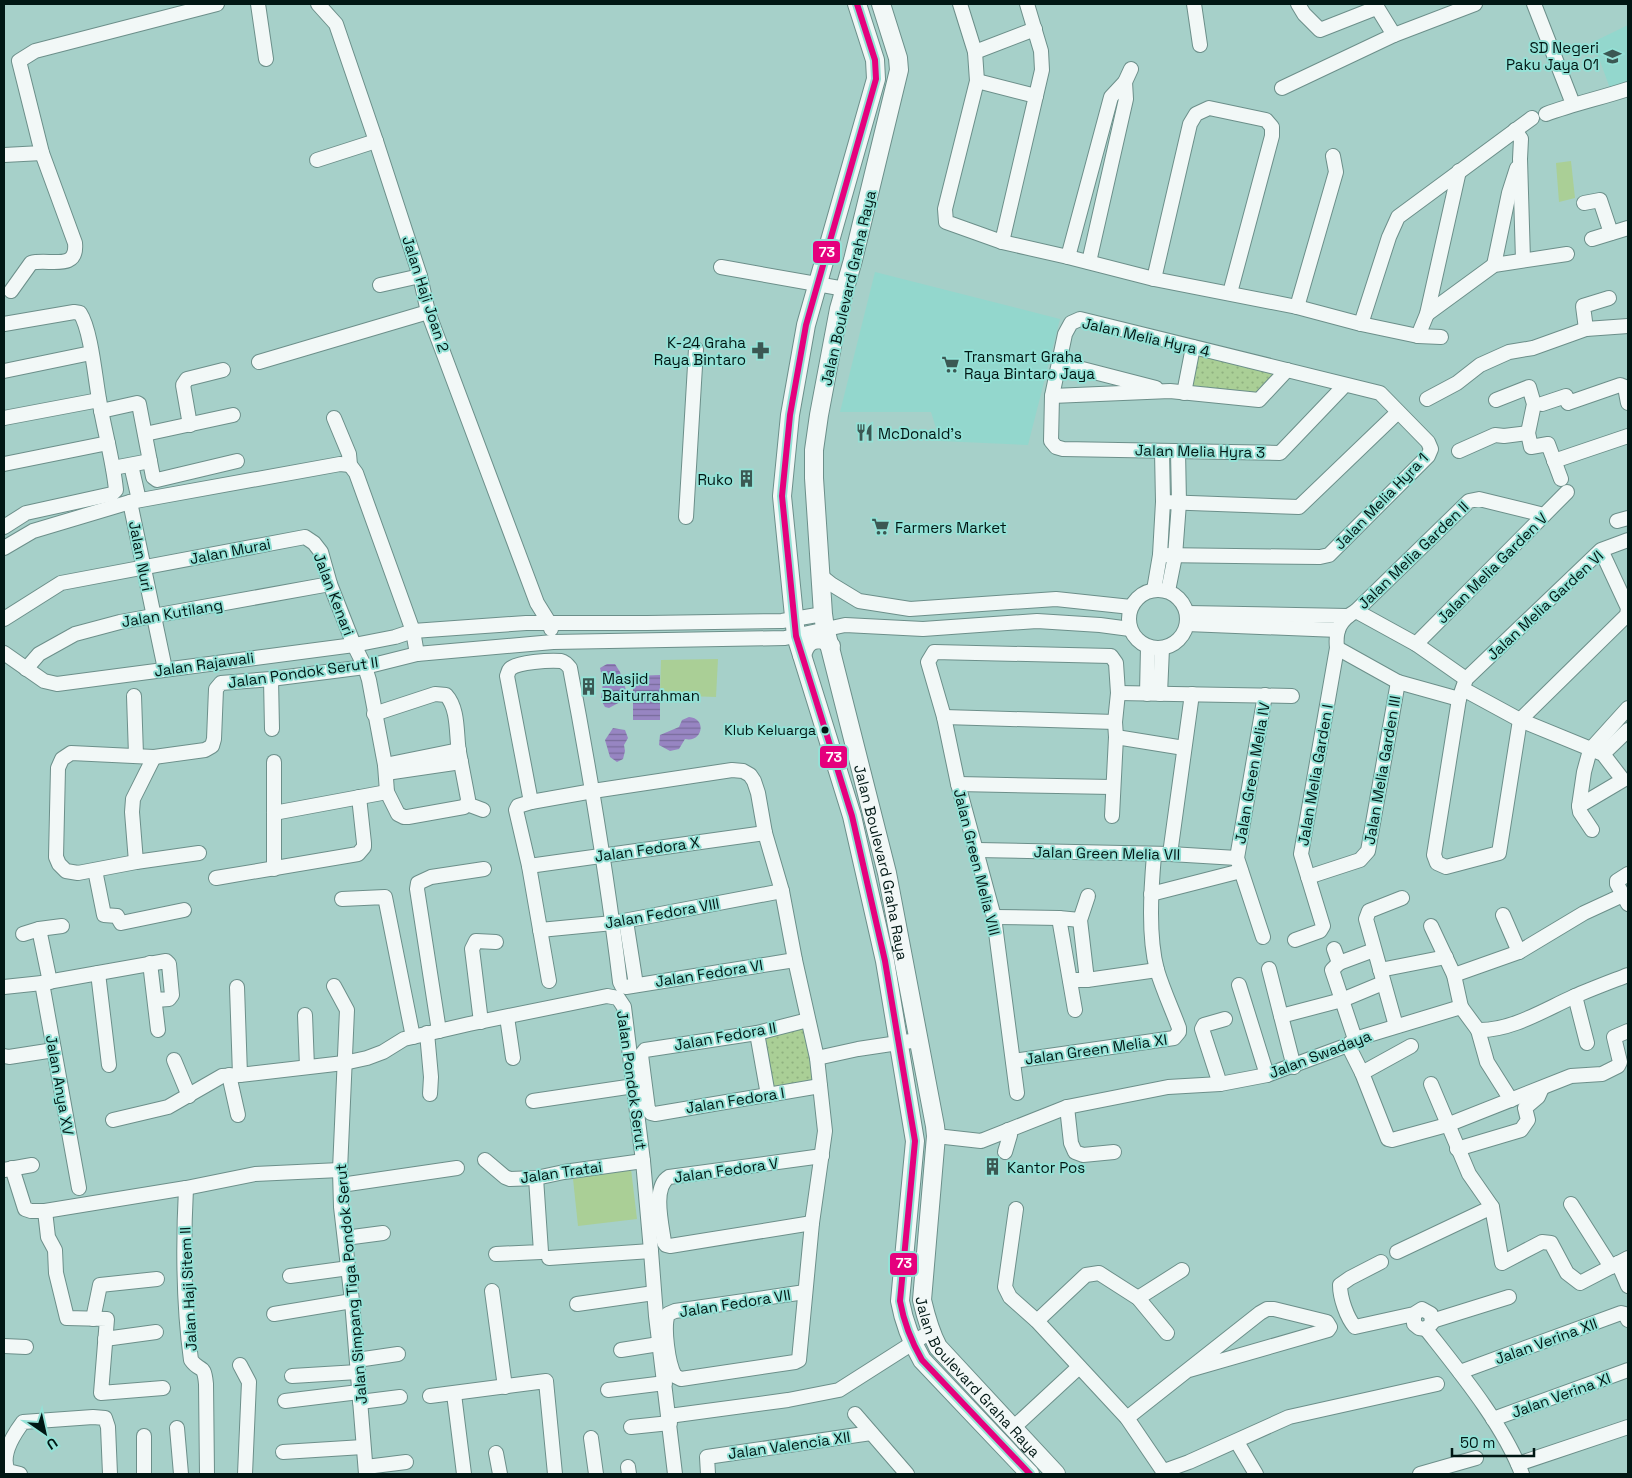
<svg xmlns="http://www.w3.org/2000/svg" width="1632" height="1478" font-family="'Space Grotesk',sans-serif">
<defs>
<pattern id="park-dots" width="8" height="8" patternUnits="userSpaceOnUse" patternTransform="scale(1.25)"><rect width="8" height="8" fill="#aacf96"/><path d="M2 2h.1M6 6h.1" fill="none" stroke="#90b180" stroke-width="1.8" stroke-linecap="round"/></pattern>
<pattern id="water-rules" width="6" height="5" patternUnits="userSpaceOnUse" patternTransform="scale(1.25)"><rect width="6" height="5" fill="#9785c2"/><path d="M0 2.5h6" fill="none" stroke="#796c9c"/></pattern>
</defs>
<rect width="100%" height="100%" fill="#a6d0c9"/>
<!-- built -->
<g fill="#93d7cd">
<path d="M1628,25V86L1611,91L1593,42Z"/>
<path d="M875,272L1060,319L1028,445L940,441L931,412H840Z"/>
</g>
<!-- grass -->
<g fill="#aacf96">
<path d="M1571,161L1575,198L1559,202L1556,163Z"/>
<path d="M718,659L716,697L660,695L661,660Z"/>
<path d="M631,1169L637,1219L578,1226L573,1179Z"/>
</g>
<!-- park -->
<g fill="url(#park-dots)">
<path d="M1194,351L1273,371L1276,375L1256,396L1189,390Z"/>
<path d="M804,1026L814,1080L774,1089L760,1037Z"/>
</g>
<!-- water -->
<g fill="url(#water-rules)">
<path d="M607,664H615L620,672L627,693L622,701L609,708L605,707L601,700L603,681L600,668Z"/>
<path d="M660,675V720H633V676Z"/>
<path d="M689,717C707,718 703,743 685,739L679,749L670,751L659,745L660,735L679,727L682,720Z"/>
<path d="M613,728L625,730L628,738L624,745L625,751L623,759L617,762L610,757L605,740Z"/>
</g>
<g fill="none" stroke-linecap="round" stroke-linejoin="round">
<defs>
<g id="minor">
<path d="M258,4L266,59"/>
<path d="M318,4L336,24L376,141L420,276L428,312L537,603L550,624L551,629"/>
<path d="M960,4L975,52L977,81L945,209L946,222L1002,242L1068,257L1154,279L1297,307L1361,324L1418,336L1441,337"/>
<path d="M1194,4L1200,45"/>
<path d="M1298,4L1304,14L1320,30L1376,8"/>
<path d="M1375,4L1394,35"/>
<path d="M1534,4L1573,104"/>
<path d="M975,52L1035,29"/>
<path d="M977,81L1036,96"/>
<path d="M1282,88L1394,35L1475,4"/>
<path d="M1546,114C1573,104 1601,98 1628,89"/>
<path d="M1515,130L1521,139L1520,159L1523,260"/>
<path d="M4,155L42,153"/>
<path d="M317,160L376,141"/>
<path d="M1584,203L1600,200L1611,233"/>
<path d="M1592,239L1628,228"/>
<path d="M1002,242L1042,70L1041,51L1027,4"/>
<path d="M1068,257L1111,97L1125,82L1131,69"/>
<path d="M1089,262L1126,99L1125,82"/>
<path d="M1494,265L1509,193L1517,168"/>
<path d="M721,267L845,289"/>
<path d="M1154,279L1190,124L1196,114L1209,108L1266,120L1272,127V136L1230,293"/>
<path d="M380,285L420,276"/>
<path d="M11,291L31,263C48,258 78,272 75,243L42,153L19,61L35,51L217,4"/>
<path d="M1297,307L1336,172L1333,156"/>
<path d="M1427,314L1494,265L1567,254"/>
<path d="M4,324L74,312L80,313C91,330 95,377 99,399C104,430 113,459 116,490L112,494L26,513L4,527"/>
<path d="M1361,324L1389,237L1398,217L1532,118"/>
<path d="M1586,329L1583,306L1609,298"/>
<path d="M1418,336L1427,314L1459,171"/>
<path d="M259,362L428,312"/>
<path d="M1059,363L1156,388"/>
<path d="M4,371L91,353"/>
<path d="M1184,393L1193,347"/>
<path d="M1052,396L1170,391L1259,400L1287,370"/>
<path d="M1427,399L1457,383L1480,365L1509,352L1533,348L1586,329L1628,326"/>
<path d="M1496,400L1529,387L1534,404L1528,433L1531,447L1548,444L1561,479"/>
<path d="M1542,404L1566,396L1568,403L1620,385L1625,387L1628,403"/>
<path d="M101,411L137,403L139,404L153,477L157,480L237,461"/>
<path d="M4,418L99,400"/>
<path d="M334,418L349,454L350,465L356,473L413,631L417,654"/>
<path d="M190,425L183,385L187,379L223,370"/>
<path d="M145,434L233,415"/>
<path d="M1459,451L1495,435L1504,436L1528,433"/>
<path d="M1554,461L1628,436"/>
<path d="M4,464L108,443"/>
<path d="M131,465L139,500"/>
<path d="M113,468L150,461"/>
<path d="M130,502L165,669"/>
<path d="M1163,502L1299,507L1398,412"/>
<path d="M686,517L696,349"/>
<path d="M1617,521L1628,518"/>
<path d="M4,548L33,531L130,502L340,464L350,465"/>
<path d="M1601,550L1628,608L1627,615L1520,720L1499,853L1446,867L1437,863L1434,855L1459,699L1466,679L1601,550L1628,540"/>
<path d="M1160,555L1320,557L1329,555L1428,456L1431,449L1428,442L1380,393L1080,319L1071,323L1065,334L1052,396L1051,441L1056,447L1063,449L1280,453L1345,385"/>
<path d="M821,576L831,584L859,601L910,609L1056,599L1131,607"/>
<circle cx="1158" cy="619" r="29"/>
<path d="M1154,590L1160,555L1163,502L1162,451"/>
<path d="M1168,591L1175,556L1179,503L1178,451"/>
<path d="M1356,611L1416,644L1466,679"/>
<path d="M1187,613L1348,616"/>
<path d="M4,619L61,583L305,537L314,543L321,552L330,584L354,645L365,667L369,680L385,765L387,792L398,814L404,817H408L464,807L467,804"/>
<path d="M1187,624L1338,630"/>
<path d="M1416,644L1567,492"/>
<path d="M1337,648L1398,682L1459,699"/>
<path d="M4,653L44,681L57,684L354,645L395,637L413,631L526,623H647L782,621L823,614"/>
<path d="M26,669L39,654L75,634L120,622L330,584"/>
<path d="M271,679L272,729"/>
<path d="M1463,689L1520,720L1603,754L1623,780L1579,806"/>
<path d="M1118,693L1292,696"/>
<path d="M1147,694L1148,647"/>
<path d="M1160,694L1162,648"/>
<path d="M134,696L136,755"/>
<path d="M374,714L435,694L446,695C459,709 456,735 459,752C462,768 465,784 468,799L467,804"/>
<path d="M944,717L1115,722"/>
<path d="M1116,737L1184,748"/>
<path d="M1603,754L1628,730"/>
<path d="M385,765L459,750"/>
<path d="M386,773L461,762"/>
<path d="M958,784L1112,787"/>
<path d="M531,802L507,676C508,674 508,671 510,669C517,662 550,660 561,661C565,662 567,664 570,668C590,773 607,876 620,982L622,986L626,987L795,960"/>
<path d="M467,804L483,810"/>
<path d="M274,813L387,792"/>
<path d="M1592,830L1580,812L1579,806L1584,772L1590,750L1628,708"/>
<path d="M977,850L1170,854L1237,858"/>
<path d="M199,853L136,862L78,873L66,871L59,864L56,857L58,768L62,759L71,753L154,757L205,750L212,746L214,739L216,689L221,683L271,679L365,667L417,654L553,642L785,638L845,625L923,629L1037,621L1100,625L1130,629"/>
<path d="M1170,854L1192,694"/>
<path d="M136,862L132,812L133,799L154,757"/>
<path d="M529,866L765,833"/>
<path d="M274,869V762"/>
<path d="M95,870L104,915L117,916L121,923L184,910"/>
<path d="M1628,874L1617,881V884L1628,904"/>
<path d="M1308,877L1360,860L1368,851L1398,682"/>
<path d="M216,878L358,854L364,847V843L359,797"/>
<path d="M1151,894L1241,871"/>
<path d="M342,899L385,897L413,1037"/>
<path d="M1503,915L1519,952"/>
<path d="M994,917L1059,918L1080,920"/>
<path d="M1059,918L1075,1010"/>
<path d="M626,921L636,985"/>
<path d="M1431,926L1454,975L1461,1007"/>
<path d="M39,929L50,982"/>
<path d="M540,930L613,923L782,891"/>
<path d="M23,934L39,929L62,926"/>
<path d="M1263,937L1237,858L1265,695"/>
<path d="M1295,940L1320,931L1323,926L1301,854L1337,648C1335,630 1340,620 1356,611L1469,501L1479,499L1544,515"/>
<path d="M1334,949L1339,963L1374,950"/>
<path d="M150,963L158,1030"/>
<path d="M1339,963L1332,970L1355,1039"/>
<path d="M1269,969L1294,1067"/>
<path d="M1380,970L1446,957"/>
<path d="M98,973L109,1065"/>
<path d="M1454,975L1519,952L1584,913L1623,895"/>
<path d="M1070,980H1087L1157,970"/>
<path d="M1087,980L1080,920L1088,896"/>
<path d="M549,981L529,866L516,810L518,806L531,802L593,791L732,770L743,771L750,775L754,781L758,793L765,833L782,891L795,960L817,1058L825,1131L812,1223L799,1360L795,1362L681,1379L675,1376C668,1364 663,1327 668,1314L675,1311L805,1292"/>
<path d="M42,983L79,1188"/>
<path d="M1239,985L1267,1075"/>
<path d="M334,986L347,1010L340,1170L341,1207L352,1301L366,1474"/>
<path d="M4,987L42,983L166,961L169,964L172,995L169,999L155,1000"/>
<path d="M237,987L240,1075"/>
<path d="M1575,996L1587,1043"/>
<path d="M305,1015L307,1067"/>
<path d="M1281,1016L1342,1000L1383,983"/>
<path d="M507,1017L513,1058"/>
<path d="M808,1020L757,1033L645,1050L641,1055L648,1109L651,1113L655,1114L820,1086"/>
<path d="M481,1022L472,949L476,941L496,942"/>
<path d="M1396,1026L1366,919L1369,911L1402,898"/>
<path d="M1478,1030L1487,1062L1511,1100"/>
<path d="M439,1031L417,889L418,883L431,877L484,869"/>
<path d="M427,1033L431,1077L430,1094"/>
<path d="M757,1033L768,1095"/>
<path d="M1348,1045L1362,1073"/>
<path d="M1411,1046L1362,1073L1388,1139L1392,1140L1447,1125L1571,1076L1602,1074L1618,1066L1620,1062L1614,1037L1628,1031"/>
<path d="M4,1056L9,1057L54,1050"/>
<path d="M817,1058L858,1049L918,1040"/>
<path d="M174,1060L189,1096"/>
<path d="M1013,1061L1174,1038L1179,1032V1028C1172,1009 1163,990 1157,970C1148,936 1151,890 1154,855"/>
<path d="M229,1075L238,1115"/>
<path d="M1220,1084L1202,1029L1204,1025L1225,1019"/>
<path d="M1017,1093L994,917L958,784L944,717L928,662L934,652L1111,656L1116,663L1118,693L1115,722L1116,737L1112,816"/>
<path d="M533,1101L634,1086"/>
<path d="M1067,1107L1071,1143L1075,1152L1083,1155L1114,1152"/>
<path d="M113,1120L168,1107L222,1076L240,1075L344,1063L367,1058L383,1052L404,1039L469,1024L607,996L618,998L624,1007L643,1161L651,1251L656,1316L675,1474"/>
<path d="M936,1136L981,1141L1067,1107L1168,1087L1220,1084L1267,1075L1348,1045L1355,1039L1461,1007L1478,1030C1511,1031 1544,1010 1573,997C1591,989 1610,982 1628,975"/>
<path d="M1457,1149L1521,1130L1528,1120L1525,1108L1538,1097L1542,1088"/>
<path d="M1005,1152L1010,1135L1008,1130"/>
<path d="M485,1160L505,1177L510,1179L536,1178L564,1172L643,1161"/>
<path d="M12,1168L25,1209L31,1211H45L186,1188L255,1174L340,1170"/>
<path d="M4,1170L32,1165"/>
<path d="M341,1185L457,1168"/>
<path d="M186,1188C183,1246 183,1302 191,1360C200,1373 204,1362 206,1384L207,1474"/>
<path d="M1571,1204L1611,1267"/>
<path d="M1492,1207L1502,1263L1542,1242L1551,1243L1567,1273L1580,1283L1628,1258"/>
<path d="M1016,1209L1005,1287L1010,1297L1037,1321L1127,1418L1165,1474"/>
<path d="M45,1211L48,1237L55,1250L56,1273L67,1318L107,1319L101,1393L163,1388"/>
<path d="M812,1223L670,1246L666,1245L664,1242C662,1226 652,1187 669,1177L822,1156"/>
<path d="M345,1238L383,1233"/>
<path d="M1397,1252L1492,1207L1469,1174L1431,1084"/>
<path d="M496,1254L541,1252L536,1178"/>
<path d="M549,1258L651,1251"/>
<path d="M1381,1262L1350,1278L1340,1285C1340,1298 1347,1318 1355,1327L1414,1314L1422,1309L1431,1314L1432,1323L1426,1329L1419,1328L1414,1324V1314"/>
<path d="M1618,1263L1628,1286"/>
<path d="M290,1276L349,1268"/>
<path d="M492,1291L505,1387"/>
<path d="M1138,1298L1182,1270"/>
<path d="M577,1304L654,1293"/>
<path d="M274,1314L352,1301"/>
<path d="M93,1319L100,1285L157,1279"/>
<path d="M1037,1321L1086,1275L1099,1273L1138,1298L1167,1333"/>
<path d="M1432,1321L1509,1297"/>
<path d="M1426,1329C1459,1371 1503,1424 1522,1474"/>
<path d="M105,1339L156,1332"/>
<path d="M4,1346L26,1347"/>
<path d="M621,1350L659,1344"/>
<path d="M357,1360L398,1354"/>
<path d="M240,1365L249,1382L245,1474"/>
<path d="M1460,1372L1621,1313L1625,1314L1628,1320"/>
<path d="M292,1376L358,1372"/>
<path d="M608,1390L665,1383"/>
<path d="M454,1394L464,1474"/>
<path d="M430,1396L546,1381L555,1474"/>
<path d="M285,1401L359,1392"/>
<path d="M360,1402L400,1397"/>
<path d="M855,1414L907,1474"/>
<path d="M669,1416L788,1400L839,1390L930,1332"/>
<path d="M1127,1418L1260,1313L1267,1309H1274L1327,1322L1330,1327L1328,1330L1189,1370"/>
<path d="M1493,1419L1628,1370"/>
<path d="M631,1427L670,1423"/>
<path d="M1014,1427L1079,1367"/>
<path d="M177,1428L181,1474"/>
<path d="M144,1436V1474"/>
<path d="M591,1438L596,1474"/>
<path d="M1237,1442L1256,1474"/>
<path d="M283,1452L363,1447"/>
<path d="M496,1453L500,1474"/>
<path d="M1518,1464L1628,1427"/>
<path d="M366,1467L406,1462"/>
<path d="M628,1467L629,1474"/>
<path d="M1164,1471L1189,1462L1289,1417L1437,1384"/>
<path d="M20,1474L8,1471C0,1455 14,1434 23,1422L93,1417L105,1418L108,1427L110,1474"/>
<path d="M708,1474L707,1457L871,1433"/>
<path d="M1420,1474L1476,1458"/>
</g>
<g id="major">
<path d="M857,4L875,60L876,79L806,325L790,415L782,496L796,636L852,816L885,961L915,1141L900,1301C904,1323 911,1341 922,1360L1030,1474"/>
<path id="s1" d="M881,4L898,58L899,70L853,260L839,309L819,415L814,450V478L823,614L825,628L887,873L935,1126L936,1136L922,1300C926,1317 930,1332 938,1347L1056,1474"/>
<path d="M802,655C806,643 810,639 823,639L831,646"/>
</g>
</defs>
<!-- minor casing -->
<use href="#minor" stroke="#6c8f8a" stroke-width="16"/>
<!-- major casing -->
<use href="#major" stroke="#6c8f8a" stroke-width="20"/>
<!-- minor -->
<use href="#minor" stroke="#f2f8f7" stroke-width="14"/>
<!-- major -->
<use href="#major" stroke="#f2f8f7" stroke-width="18"/>
<defs>
<path id="bus-1" d="M857,4L875,60L876,79L806,325L790,415L782,496L796,636L852,816L885,961L915,1141L900,1301C904,1323 911,1341 922,1360L1030,1474"/>
</defs>
<!-- bus-1 casing -->
<use href="#bus-1" stroke="#94e1d6" stroke-width="10"/>
<!-- bus-1 -->
<use href="#bus-1" stroke="#e5007d" stroke-width="6"/>
</g>
<!-- icons -->
<defs>
<symbol id="school-bare" viewBox="-9 -9 18 18"><path d="M0-5L7-2L0 1L-7-2ZM-4 1L0 2.5L4 1V4Q0 6-4 4Z" fill="#3b5853" stroke="#94e1d6" stroke-width="2.5" paint-order="stroke"/></symbol>
<symbol id="pharmacy-bare" viewBox="-9 -9 18 18"><path d="M-2-6h4v4h4v4h-4v4h-4v-4h-4v-4h4Z" fill="#3b5853" stroke="#94e1d6" stroke-width="2.5" paint-order="stroke"/></symbol>
<symbol id="supermarket-bare" viewBox="-9 -9 18 18"><path d="M-6-5.5h2.5l.6 2H6L4.5 2H-2.5L-4.4-4H-6ZM-1.5 3.2a1.3 1.3 0 1 0 .1 0ZM3 3.2a1.3 1.3 0 1 0 .1 0Z" fill="#3b5853" stroke="#94e1d6" stroke-width="2.5" paint-order="stroke"/></symbol>
<symbol id="restaurant-bare" viewBox="-9 -9 18 18"><path d="M-5-6h1v4h1v-4h1v4h1v-4h1v5L-1.5 .5V6h-2V.5L-5-1ZM5-6V6H3V1.5H1.5Q1.5-4 5-6Z" fill="#3b5853" stroke="#94e1d6" stroke-width="2.5" paint-order="stroke"/></symbol>
<symbol id="building-bare" viewBox="-9 -9 18 18"><path d="M-4-6H4V6H1V3H-1V6H-4ZM-2.5-4.3h1.7v1.8h-1.7ZM.8-4.3h1.7v1.8H.8ZM-2.5-1h1.7V.8h-1.7ZM.8-1h1.7V.8H.8Z" fill="#3b5853" stroke="#94e1d6" stroke-width="2.5" paint-order="stroke"/></symbol>
</defs>
<g fill-rule="evenodd">
<use href="#school-bare" x="1600" y="44" width="25" height="25"/>
<use href="#pharmacy-bare" x="748" y="338" width="25" height="25"/>
<use href="#supermarket-bare" x="938" y="352" width="25" height="25"/>
<use href="#restaurant-bare" x="852" y="420" width="25" height="25"/>
<use href="#building-bare" x="734" y="466" width="25" height="25"/>
<use href="#supermarket-bare" x="868" y="514" width="25" height="25"/>
<use href="#building-bare" x="576" y="674" width="25" height="25"/>
<use href="#building-bare" x="980" y="1154" width="25" height="25"/>
</g>
<!-- markers -->
<circle fill="#011714" stroke="#94e1d6" stroke-width="2" cx="825" cy="730" r="4.5"/>
<g text-anchor="middle" dominant-baseline="central" stroke-width="4" stroke-linejoin="round" paint-order="stroke">
<!-- bus labels -->
<g font-size="14" fill="#011714" stroke="#94e1d6" text-anchor="end">
<text x="816" y="730">Klub Keluarga</text>
</g>
<!-- poi labels -->
<g font-size="15" fill="#011714" stroke="#94e1d6" text-anchor="start">
<text x="1599" y="47" text-anchor="end">SD Negeri<tspan x="1599" dy="17">Paku Jaya 01</tspan></text>
<text x="746" y="342" text-anchor="end">K-24 Graha<tspan x="746" dy="17">Raya Bintaro</tspan></text>
<text x="964" y="356">Transmart Graha<tspan x="964" dy="17">Raya Bintaro Jaya</tspan></text>
<text x="878" y="433">McDonald's</text>
<text x="733" y="479" text-anchor="end">Ruko</text>
<text x="895" y="527">Farmers Market</text>
<text x="602" y="678">Masjid<tspan x="602" dy="17">Baiturrahman</tspan></text>
<text x="1007" y="1167">Kantor Pos</text>
</g>
<!-- street labels -->
<g font-size="15" fill="#011714" stroke="#94e1d6">
<text transform="translate(848 288) rotate(-77)">Jalan Boulevard Graha Raya</text>
<text transform="translate(426 294) rotate(72)">Jalan Haji Joan 2</text>
<text transform="translate(1146 337) rotate(13)">Jalan Melia Hyra 4</text>
<text transform="translate(1200 451) rotate(1)">Jalan Melia Hyra 3</text>
<text transform="translate(1381 501) rotate(-46)">Jalan Melia Hyra 1</text>
<text transform="translate(230 551) rotate(-11)">Jalan Murai</text>
<text transform="translate(1413 555) rotate(-44)">Jalan Melia Garden II</text>
<text transform="translate(141 556) rotate(79)">Jalan Nuri</text>
<text transform="translate(1492 568) rotate(-45)">Jalan Melia Garden V</text>
<text transform="translate(334 594) rotate(69)">Jalan Kenari</text>
<text transform="translate(1545 605) rotate(-43)">Jalan Melia Garden VI</text>
<text transform="translate(172 613) rotate(-10)">Jalan Kutilang</text>
<text transform="translate(204 664) rotate(-8)">Jalan Rajawali</text>
<text transform="translate(303 672) rotate(-8)">Jalan Pondok Serut II</text>
<text transform="translate(1382 770) rotate(-80)">Jalan Melia Garden III</text>
<text transform="translate(1252 773) rotate(-80)">Jalan Green Melia IV</text>
<text transform="translate(1315 775) rotate(-80)">Jalan Melia Garden I</text>
<text transform="translate(647 849) rotate(-8)">Jalan Fedora X</text>
<text transform="translate(1107 853) rotate(1)">Jalan Green Melia VII</text>
<text stroke="none"><textPath href="#s1" startOffset="878">Jalan Boulevard Graha Raya</textPath></text>
<text transform="translate(977 862) rotate(76)">Jalan Green Melia VIII</text>
<text transform="translate(662 913) rotate(-10)">Jalan Fedora VIII</text>
<text transform="translate(709 973) rotate(-9)">Jalan Fedora VI</text>
<text transform="translate(725 1036) rotate(-10)">Jalan Fedora II</text>
<text transform="translate(1096 1049) rotate(-8)">Jalan Green Melia XI</text>
<text transform="translate(1320 1054) rotate(-21)">Jalan Swadaya</text>
<text transform="translate(632 1080) rotate(82)">Jalan Pondok Serut</text>
<text transform="translate(60 1085) rotate(80)">Jalan Anya XV</text>
<text transform="translate(735 1100) rotate(-9)">Jalan Fedora I</text>
<text transform="translate(726 1170) rotate(-8)">Jalan Fedora V</text>
<text transform="translate(561 1172) rotate(-8)">Jalan Tratai</text>
<text transform="translate(351 1284) rotate(-95)">Jalan Simpang Tiga Pondok Serut</text>
<text transform="translate(188 1289) rotate(-93)">Jalan Haji Sitem II</text>
<text transform="translate(735 1303) rotate(-9)">Jalan Fedora VII</text>
<text transform="translate(1546 1341) rotate(-20)">Jalan Verina XII</text>
<text stroke="none"><textPath href="#s1" startOffset="1418">Jalan Boulevard Graha Raya</textPath></text>
<text transform="translate(1561 1395) rotate(-20)">Jalan Verina XI</text>
<text transform="translate(789 1445) rotate(-8)">Jalan Valencia XII</text>
</g>
</g>
<g stroke="#94e1d6" stroke-width="2">
<rect x="812" y="240" width="29" height="24" rx="5" fill="#e5007d"/>
<rect x="819" y="745" width="29" height="24" rx="5" fill="#e5007d"/>
<rect x="889" y="1252" width="29" height="24" rx="5" fill="#e5007d"/>
</g>
<g font-size="14" text-anchor="middle" font-weight="bold" fill="#fff">
<text x="827" y="257">73</text>
<text x="834" y="762">73</text>
<text x="904" y="1268">73</text>
</g>
<!-- border -->
<rect width="1632" height="1478" fill="none" stroke="#011714" stroke-width="10"/>
<!-- north arrow -->
<g transform="translate(45 1433) rotate(146)" stroke="#94e1d6" stroke-width="4" paint-order="stroke">
<path d="M0-4L9 19L0 12L-9 19Z" fill="#011714"/>
<text y="-8" font-size="14" font-weight="bold" text-anchor="middle" fill="#011714">U</text>
</g>
<!-- scale -->
<path d="M1452 1448v8h82v-8" fill="none" stroke="#011714" stroke-width="2.5"/>
<text x="1460" y="1448" font-size="15" fill="#011714" stroke="#94e1d6" stroke-width="4" paint-order="stroke">50 m</text>
</svg>
